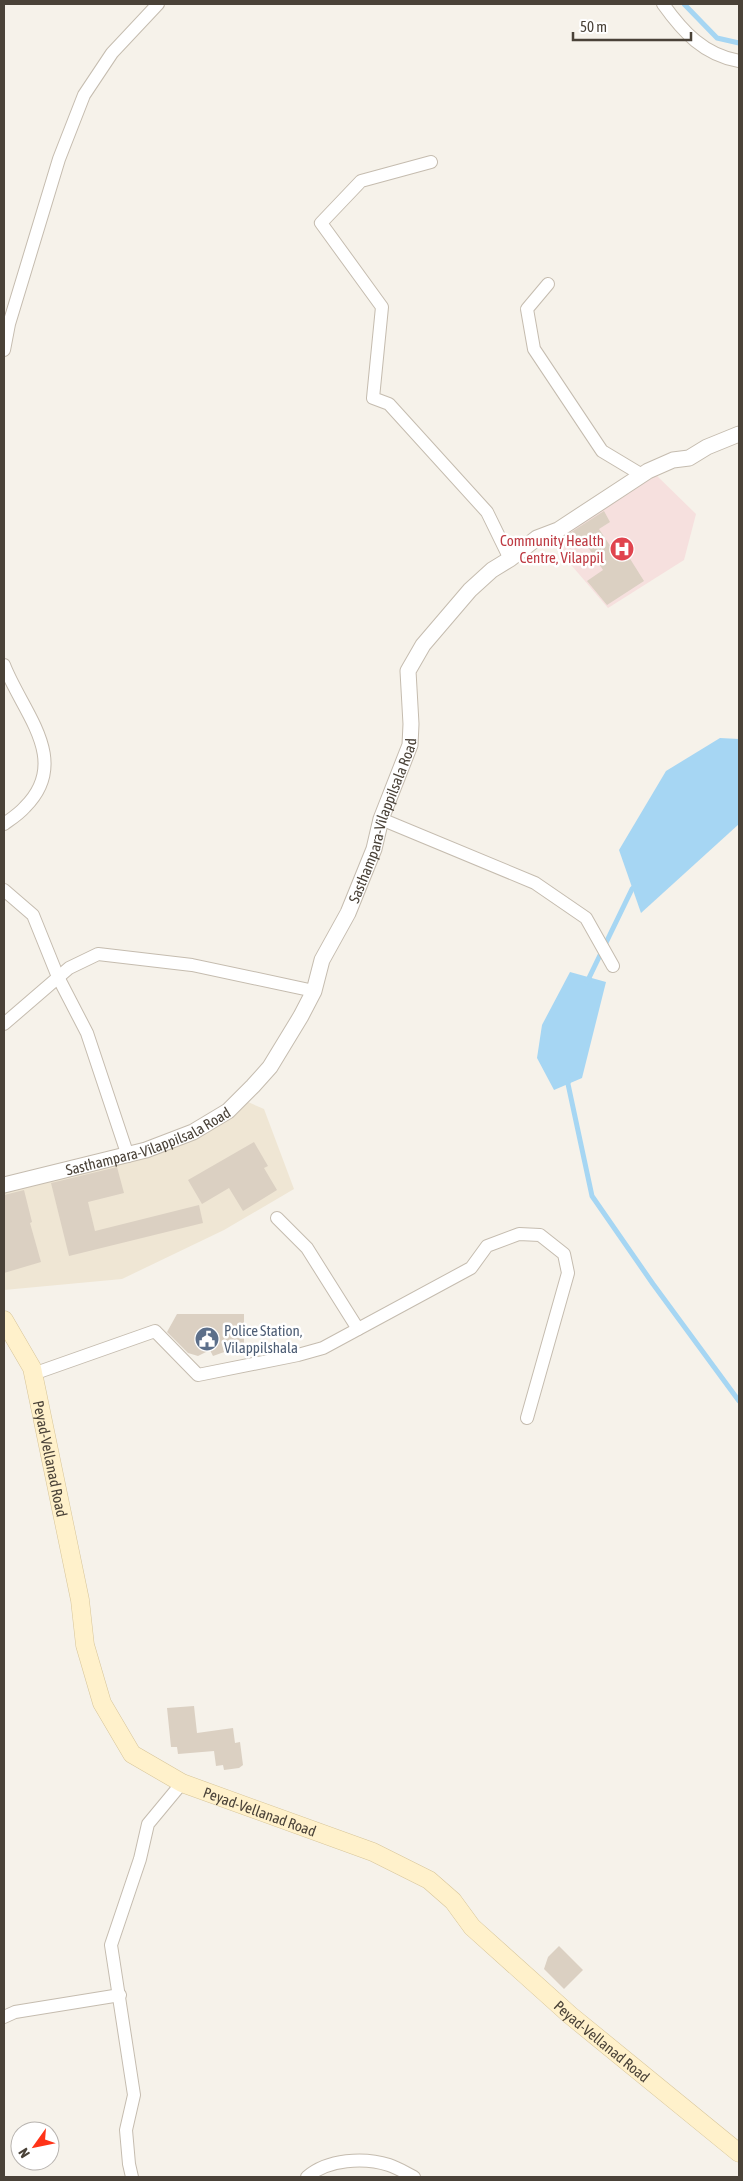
<svg xmlns="http://www.w3.org/2000/svg" width="743" height="2181" font-family="'Asap Condensed',sans-serif">
<rect width="100%" height="100%" fill="#f6f2ea"/>
<!-- education -->
<path fill="#efe6d4" d="M248,1102L264,1109L294,1189L224,1230L122,1279L4,1290V1189L124,1162Z"/>
<!-- medical -->
<path fill="#f6e0de" d="M653,472L696,514L684,560L608,608L549,539Z"/>
<!-- water -->
<g fill="#a6d6f3">
<path d="M720,738L739,739V824L641,913L619,850L666,771Z"/>
<path d="M570,972L606,982L582,1078L554,1090L537,1058L542,1025Z"/>
</g>
<g fill="none" stroke-linecap="round" stroke-linejoin="round">
<!-- stream -->
<g stroke="#a6d6f3" stroke-width="5">
<path d="M684,4L717,38L739,43"/>
<path d="M587,982L632,889L636,885"/>
<path d="M569,1079L568,1084L592,1196L653,1284L739,1401"/>
</g>
</g>
<!-- building -->
<g fill="#dbd0c2">
<path d="M604,511L610,522L599,529L619,559L627,554L644,581L607,605L587,581L603,570L584,541L573,548L565,536Z"/>
<path d="M254,1142L268,1166L264,1168L277,1190L243,1211L229,1188L202,1204L188,1180Z"/>
<path d="M117,1167L124,1193L88,1202L95,1231L199,1205L203,1223L69,1256L51,1183Z"/>
<path d="M24,1190L32,1222L30,1223L41,1262L4,1273V1195Z"/>
<path d="M177,1314H244V1345L213,1356L210,1350L198,1356L188,1353L167,1332Z"/>
<path d="M194,1706L197,1733L233,1728L235,1743L240,1742L243,1765L239,1768L224,1770L223,1765L216,1766L214,1751L178,1754L177,1747H171L167,1708Z"/>
<path d="M559,1946L583,1970L564,1989L544,1969L548,1957Z"/>
</g>
<g fill="none" stroke-linecap="round" stroke-linejoin="round">
<defs>
<g id="minor">
<path d="M663,4C683,32 704,55 739,61"/>
<path d="M431,162L361,181L321,223L382,307L373,398L389,404L487,512L510,559"/>
<path d="M548,284L527,309L534,349L602,451L642,475"/>
<path d="M4,350L9,324L59,159L84,95L112,53L158,4"/>
<path d="M4,665C22,712 72,760 25,807C19,814 11,819 4,824"/>
<path d="M381,819L535,883L586,918L613,966"/>
<path d="M4,890L33,915L58,977L87,1033L128,1156"/>
<path d="M4,1024L69,968L98,954L192,965L314,991"/>
<path d="M277,1218L307,1248L358,1329"/>
<path d="M33,1374L155,1331L198,1375L298,1355L323,1348L471,1268L487,1246L519,1234L540,1235L564,1254L568,1273L527,1418"/>
<path d="M4,2017L15,2012L120,1995"/>
<path d="M132,2177L129,2164L126,2130L134,2095L111,1945L140,1859L148,1824L182,1783"/>
<path d="M307,2177C328,2159 364,2157 389,2165C398,2168 406,2173 414,2177"/>
</g>
<g id="tertiary">
<path id="s1" d="M4,1185L146,1150L193,1132L228,1111L253,1086L270,1067L301,1016L314,991L322,960L348,913L374,849L381,819L410,745L411,724L408,671L423,645L470,590L492,570L510,559L537,538L558,530L648,471L673,460L689,458L707,447L739,434"/>
</g>
<g id="secondary">
<path id="s2" d="M4,1320L32,1368L80,1600L85,1645L102,1703L132,1754L182,1783L373,1852L429,1880L453,1901L472,1927L570,2015L739,2153"/>
</g>
</defs>
<!-- minor casing -->
<use href="#minor" stroke="#c5bcaf" stroke-width="14"/>
<!-- tertiary casing -->
<use href="#tertiary" stroke="#c5bcaf" stroke-width="17"/>
<!-- secondary casing -->
<use href="#secondary" stroke="#d7c599" stroke-width="19"/>
<!-- minor -->
<use href="#minor" stroke="#fff" stroke-width="12"/>
<!-- tertiary -->
<use href="#tertiary" stroke="#fff" stroke-width="15"/>
<!-- secondary -->
<use href="#secondary" stroke="#fff1cb" stroke-width="18"/>
</g>
<!-- icons -->
<defs>
<symbol id="hospital-disc" viewBox="-11 -11 22 22"><circle r="9.5" fill="#e0444e" stroke="#fff"/><path d="M-5-5h3v3.5h4V-5h3V5h-3V1.5h-4V5h-3Z" fill="#fff"/></symbol>
<symbol id="civic-disc" viewBox="-11 -11 22 22"><circle r="9.5" fill="#5c6f8a" stroke="#fff"/><path d="M-.6-6.5H3V-4.5H.6V-3L4-1V1h2V6H-6V1h2V-1L-.6-3ZM-1.2 2.5V6h2.4V2.5Z" fill="#fff"/></symbol>
</defs>
<g fill-rule="evenodd">
<use href="#hospital-disc" x="608" y="535" width="28" height="28"/>
<use href="#civic-disc" x="193" y="1325" width="28" height="28"/>
</g>
<g text-anchor="middle" dominant-baseline="central" stroke-width="5" stroke-linejoin="round" paint-order="stroke">
<!-- health labels -->
<g font-size="15" fill="#be3a42" stroke="#fff" text-anchor="end">
<text x="604" y="540">Community Health<tspan x="604" dy="17">Centre, Vilappil</tspan></text>
</g>
<!-- street labels -->
<g font-size="15" fill="#4a4238" stroke="#fff">
<text stroke="none"><textPath href="#s1" startOffset="571">Sasthampara-Vilappilsala Road</textPath></text>
<text stroke="none"><textPath href="#s1" startOffset="151">Sasthampara-Vilappilsala Road</textPath></text>
<text stroke="none"><textPath href="#s2" startOffset="148">Peyad-Vellanad Road</textPath></text>
<text stroke="none"><textPath href="#s2" startOffset="598">Peyad-Vellanad Road</textPath></text>
<text stroke="none"><textPath href="#s2" startOffset="1018">Peyad-Vellanad Road</textPath></text>
</g>
<!-- service labels -->
<g font-size="15" fill="#4e5e75" stroke="#fff" text-anchor="start">
<text x="224" y="1330">Police Station,<tspan x="224" dy="17">Vilappilshala</tspan></text>
</g>
</g>
<!-- border -->
<rect width="743" height="2181" fill="none" stroke="#4a4238" stroke-width="10"/>
<!-- north arrow -->
<g transform="translate(35 2146) rotate(237)"><circle r="24" fill="#ffffff" stroke="#b7b3af"/>
<path d="M0-4L9 19L0 12L-9 19Z" fill="#ff3318"/>
<text y="-8" font-size="14" font-weight="bold" text-anchor="middle" fill="#4a4238">N</text>
</g>
<!-- scale -->
<path d="M573 32v8h118v-8" fill="none" stroke="#4a4238" stroke-width="2.5"/>
<text x="580" y="32" font-size="15" fill="#4a4238" stroke="#ffffff" stroke-width="4" paint-order="stroke">50 m</text>
</svg>
